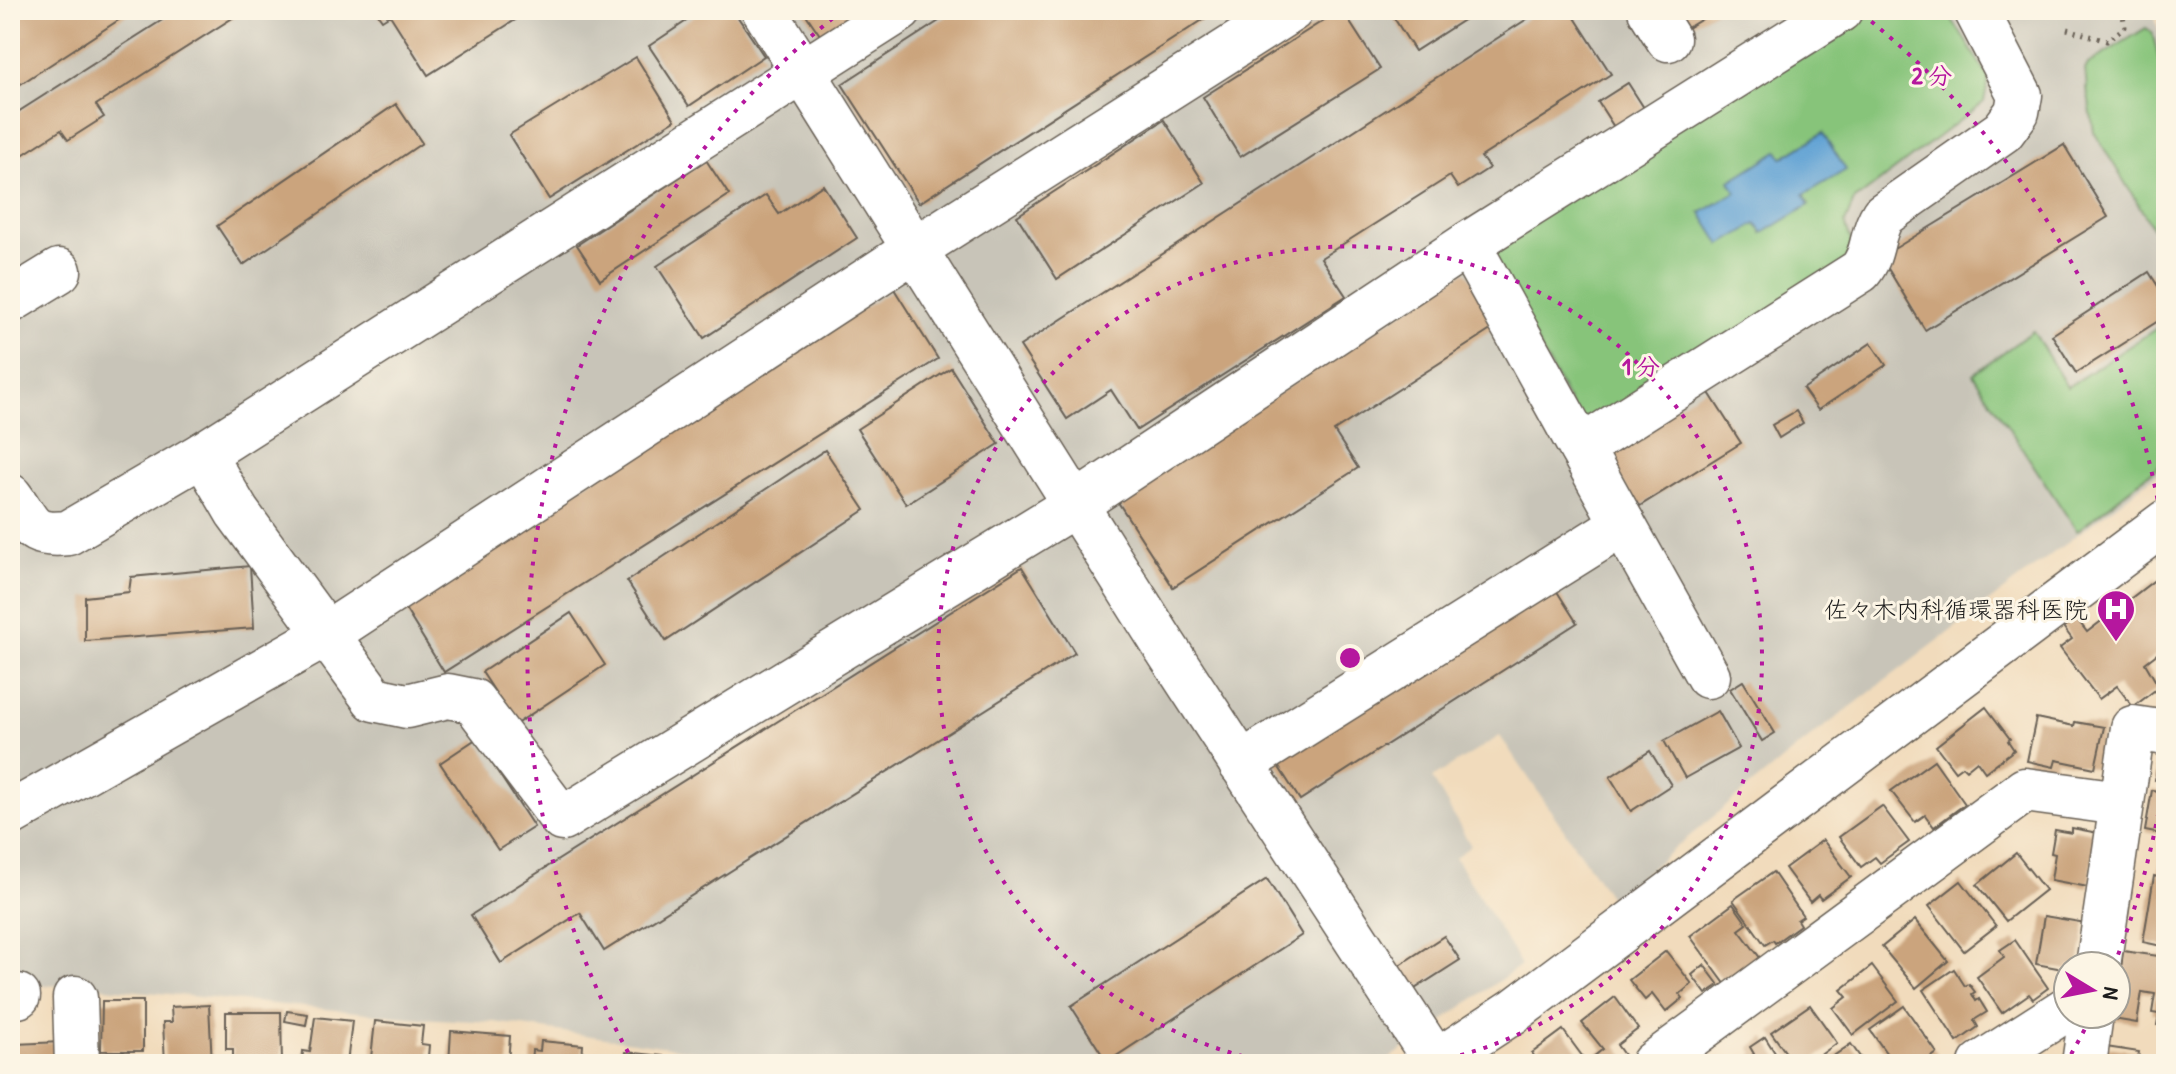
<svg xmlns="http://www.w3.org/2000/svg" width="2176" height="1074" font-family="'Patrick Hand','Klee One',sans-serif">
<rect width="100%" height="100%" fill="#fcf5e5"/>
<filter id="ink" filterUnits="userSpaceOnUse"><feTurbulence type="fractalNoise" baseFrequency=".0125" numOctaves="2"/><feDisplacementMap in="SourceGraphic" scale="16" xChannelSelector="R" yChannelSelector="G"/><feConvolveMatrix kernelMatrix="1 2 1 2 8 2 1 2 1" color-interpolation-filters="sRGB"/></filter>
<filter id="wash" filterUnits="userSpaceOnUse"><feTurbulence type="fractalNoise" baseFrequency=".006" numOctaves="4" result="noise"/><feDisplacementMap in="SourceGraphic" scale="32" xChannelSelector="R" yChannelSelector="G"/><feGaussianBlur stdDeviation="1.8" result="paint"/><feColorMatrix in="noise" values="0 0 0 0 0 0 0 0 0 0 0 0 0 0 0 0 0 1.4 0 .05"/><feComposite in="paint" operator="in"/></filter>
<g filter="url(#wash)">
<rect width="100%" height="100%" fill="#f1dbbc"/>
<!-- industrial -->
<path fill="#c8c4b8" d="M10,10H2153L2166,60V467L1798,747L1612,900L1500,736L1432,778L1471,846L1455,857L1521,965L1382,1064H765L675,1048L494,1022L419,1018L85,986L10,985Z"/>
<!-- green -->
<g fill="#87c47a" stroke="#52704b" stroke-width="2" fill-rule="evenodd">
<path d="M1867,10H1946L1989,78L1984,102L1854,201L1845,223L1856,256L1584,429L1491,258L1494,241ZM1823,133L1804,195L1809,204L1762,233L1757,223L1701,213L1736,192L1778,152L1782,158Z"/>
<path d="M2146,28L2152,32L2166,87V250L2094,132L2087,89L2085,70L2088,64Z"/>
<path d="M2166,322V460L2077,531L1973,374L2033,331L2067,387Z"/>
</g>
<!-- water -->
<path fill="#61a2d4" stroke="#3e5f78" stroke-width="2" d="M1823,133L1846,170L1804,195L1809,205L1763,233L1756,224L1721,245L1701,213L1736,192L1730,181L1778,151L1782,158Z"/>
<g id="blocks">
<!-- building -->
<g fill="#cba47d">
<path d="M10,10H134L10,91Z"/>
<path d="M178,10H245L96,105L104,117L68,140L61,130L10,163V117Z"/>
<path d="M375,10H531L428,75L390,15L382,20Z"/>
<path d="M703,10H733L764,56L689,106L649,46Z"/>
<path d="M803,10H865L822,38Z"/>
<path d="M956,10H1218L919,203L842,84Z"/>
<path d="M1340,10H1342L1380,69L1240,157L1203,97Z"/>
<path d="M1389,10H1479L1415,51Z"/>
<path d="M1541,10H1570L1611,74L1481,157L1489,168L1458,188L1450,176L1321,258L1346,296L1137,430L1111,390L1067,419L1020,346Z"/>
<path d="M1677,10H1717L1687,28Z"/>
<path d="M636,57L675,120L549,199L509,135Z"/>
<path d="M1628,83L1644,108L1614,127L1598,102Z"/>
<path d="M396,104L422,143L243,265L217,226Z"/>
<path d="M1164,120L1204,183L1057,279L1017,216Z"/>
<path d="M2064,145L2108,217L1925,330L1881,257Z"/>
<path d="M706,160L729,195L600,280L577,245Z"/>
<path d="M823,185L857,238L704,338L657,266L766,195L779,214Z"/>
<path d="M1466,271L1500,324L1334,431L1358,468L1173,587L1116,499Z"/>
<path d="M2149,272L2166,299V316L2076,373L2052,335Z"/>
<path d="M894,289L938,359L444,672L401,602Z"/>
<path d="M1871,343L1886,365L1818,410L1803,389Z"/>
<path d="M951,368L999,444L906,504L857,429Z"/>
<path d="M1706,388L1741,443L1638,507L1604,451Z"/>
<path d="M1796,411L1803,423L1779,438L1772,425Z"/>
<path d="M825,450L865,510L666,641L627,581Z"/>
<path d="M250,566L254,628L85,641V597L129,592L131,577Z"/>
<path d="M1022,567L1075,653L604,951L580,913L501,963L471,915Z"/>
<path d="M2156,579L2166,592V647L2145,663L2159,687L2133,707L2117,686L2099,699L2060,648L2072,639L2058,620L2070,610L2087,632Z"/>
<path d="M1551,582L1577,623L1300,800L1273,758Z"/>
<path d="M571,613L605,665L516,724L482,672Z"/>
<path d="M1743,681L1775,733L1762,741L1730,689Z"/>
<path d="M1986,707L2010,739L2008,741L2014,750L1985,772L1977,761L1966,770L1962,766L1955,771L1936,746Z"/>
<path d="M1718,711L1739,748L1685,778L1664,741Z"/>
<path d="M2036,718L2074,726L2075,722L2104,727L2095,768L2056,760L2054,767L2027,761Z"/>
<path d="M476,739L534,827L498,850L440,763Z"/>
<path d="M1650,751L1671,785L1631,811L1610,777Z"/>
<path d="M2159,758L2166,759V782L2155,780Z"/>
<path d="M1934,760L1965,804L1934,827L1925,815L1915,822L1891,791Z"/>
<path d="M2164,784L2166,835L2145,831L2152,790L2163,792Z"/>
<path d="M1882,806L1909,842L1880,863L1875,857L1861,867L1839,837Z"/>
<path d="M2072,828L2098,833L2088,887L2051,880L2055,854L2051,853L2055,830L2072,833Z"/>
<path d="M1823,840L1851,877L1821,899L1818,895L1810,902L1785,868Z"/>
<path d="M2016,853L2045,890L2006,921L1977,885Z"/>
<path d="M2161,859L2166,860V947L2143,942L2154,876L2158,877Z"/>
<path d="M1773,872L1803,916L1797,920L1800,925L1775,943L1773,940L1765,945L1733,900Z"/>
<path d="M1267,879L1302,935L1107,1062L1071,1006Z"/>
<path d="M1961,881L1996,926L1964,951L1929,906Z"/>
<path d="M1733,904L1747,924L1739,930L1764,963L1729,989L1690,936Z"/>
<path d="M2044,916L2086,923L2079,966H2068V970L2036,964Z"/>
<path d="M1915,920L1948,961L1916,988L1882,947Z"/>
<path d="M1444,936L1460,960L1413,990L1398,966Z"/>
<path d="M2015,940L2048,988L2033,999L2029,994L2002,1013L1977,977L2004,957L2000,950Z"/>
<path d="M1666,951L1692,984L1680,994L1683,998L1666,1012L1652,994L1645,1000L1629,980Z"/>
<path d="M2123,951L2166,957V1026L2157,1025L2159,1014L2152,1013L2155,994L2142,992L2137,1023L2113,1019V1014H2116Z"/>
<path d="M1704,965L1719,985L1706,994L1692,975Z"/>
<path d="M1872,966L1898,1001L1853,1035L1833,1008L1847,997L1841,990Z"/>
<path d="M1954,969L1965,986L1969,984L1975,992L1972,994L1976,1001L1979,999L1987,1012L1974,1020L1978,1027L1957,1042L1923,990Z"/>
<path d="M1615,997L1638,1029L1617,1045L1629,1062L1597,1064L1592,1058L1603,1049L1582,1023Z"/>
<path d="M102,1001H143V1051H101Z"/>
<path d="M209,1005L212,1064H165L163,1022H172L171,1007Z"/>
<path d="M1810,1005L1837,1043L1808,1064H1794L1771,1032Z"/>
<path d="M1904,1006L1937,1053L1922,1064L1916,1058L1908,1064H1894L1870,1030Z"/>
<path d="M287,1011L308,1014L306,1025L285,1021Z"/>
<path d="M226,1012H281L282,1064H233V1049H226Z"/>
<path d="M315,1017L352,1021L347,1064H302L303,1051L310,1052Z"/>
<path d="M375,1021L423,1026L421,1044L429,1045L428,1057L421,1056L420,1064H381L382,1060L371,1058Z"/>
<path d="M1563,1030L1588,1064H1540L1532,1053Z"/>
<path d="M451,1031L510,1036L508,1064H449Z"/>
<path d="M1765,1037L1782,1064H1739L1754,1054L1750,1047Z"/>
<path d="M541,1041L583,1045L582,1058H586V1064H531L532,1050L540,1051Z"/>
<path d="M62,1042L63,1064H15V1044Z"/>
<path d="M1851,1044L1865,1064H1822Z"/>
<path d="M2106,1047L2139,1052L2137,1064H2103Z"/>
<path d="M626,1052L680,1058L679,1064H624Z"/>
<path d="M2027,1053L2068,1060L2067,1064H2025Z"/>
</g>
</g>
</g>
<g filter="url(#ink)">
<use href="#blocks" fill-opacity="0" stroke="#675f54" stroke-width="2"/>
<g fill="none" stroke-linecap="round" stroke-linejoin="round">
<defs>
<g id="minor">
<path d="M764,10L1164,645L1436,1062L1514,1011L2166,522"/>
<path d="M900,10L203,454L237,512L374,699L407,706L448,696L473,701L562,819L1076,504L1468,244L1840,10"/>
<path d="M1650,10L1668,39"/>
<path d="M10,301L59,271"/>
<path d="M1581,448L1860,271C1875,253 1870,235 1883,215L2003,131L2017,112L2020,95L1976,10"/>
<path d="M10,496C32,525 28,537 68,533L203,454"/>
<path d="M1623,524L1708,676"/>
<path d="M1241,764L1623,524L1468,244"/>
<path d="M10,814L327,634L915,249L1291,10"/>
<path d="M2098,966L2133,728L2166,733"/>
<path d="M10,996H18"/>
<path d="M75,998L77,1064"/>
<path d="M1653,1064L2025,790L2120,803"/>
<path d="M1981,1064L2068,1008"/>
<path d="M2084,1064L2091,1014"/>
</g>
</defs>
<!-- minor casing -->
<use href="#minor" stroke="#675f54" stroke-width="47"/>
<!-- path -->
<path stroke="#675f54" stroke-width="5" stroke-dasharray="2 6" stroke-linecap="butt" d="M2067,29L2107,41L2125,27L2122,10"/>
<!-- minor -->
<use href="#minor" stroke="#fff" stroke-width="44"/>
</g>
</g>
<!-- distance rings -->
<g fill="none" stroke="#b5179e" stroke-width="4" stroke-dasharray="4 8">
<path d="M1278 1064A412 412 0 1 1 1422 1064"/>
<path d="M2166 765A823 823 0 0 1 2116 960M2090 1019A823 823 0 0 1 2066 1063M634 1063A823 823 0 0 1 838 14M1862 14A823 823 0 0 1 2166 551"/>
</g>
<!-- icons -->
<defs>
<symbol id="hospital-pin" viewBox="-11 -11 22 30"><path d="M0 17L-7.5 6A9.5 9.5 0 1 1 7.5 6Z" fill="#b5179e" stroke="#fcf5e5"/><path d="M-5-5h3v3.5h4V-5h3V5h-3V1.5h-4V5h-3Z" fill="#fff"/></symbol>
</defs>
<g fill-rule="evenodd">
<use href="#hospital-pin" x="2094" y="587" width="44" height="60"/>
</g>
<g text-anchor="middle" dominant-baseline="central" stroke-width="6" stroke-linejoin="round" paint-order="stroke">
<!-- poi labels -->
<g font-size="24" fill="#1c1c1c" stroke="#fcf5e5" text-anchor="end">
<text x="2088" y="609">佐々木内科循環器科医院</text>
</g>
</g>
<circle cx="1350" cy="658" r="12" fill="#b5179e" stroke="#fcf5e5" stroke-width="4"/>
<g font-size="24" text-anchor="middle" font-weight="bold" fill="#b5179e" stroke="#fcf5e5" stroke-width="6" stroke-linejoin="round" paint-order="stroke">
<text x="1932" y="84">2 分</text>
<text x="1641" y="375">1 分</text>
</g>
<!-- margin -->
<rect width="2176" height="1074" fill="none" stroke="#fcf5e5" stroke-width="40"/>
<!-- north arrow -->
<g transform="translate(2092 990) rotate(100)"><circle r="38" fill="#fcf5e5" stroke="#a29e95" stroke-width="2"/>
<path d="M0-6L14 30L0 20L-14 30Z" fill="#b5179e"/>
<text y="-12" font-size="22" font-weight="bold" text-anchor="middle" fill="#1c1c1c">N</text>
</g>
</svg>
